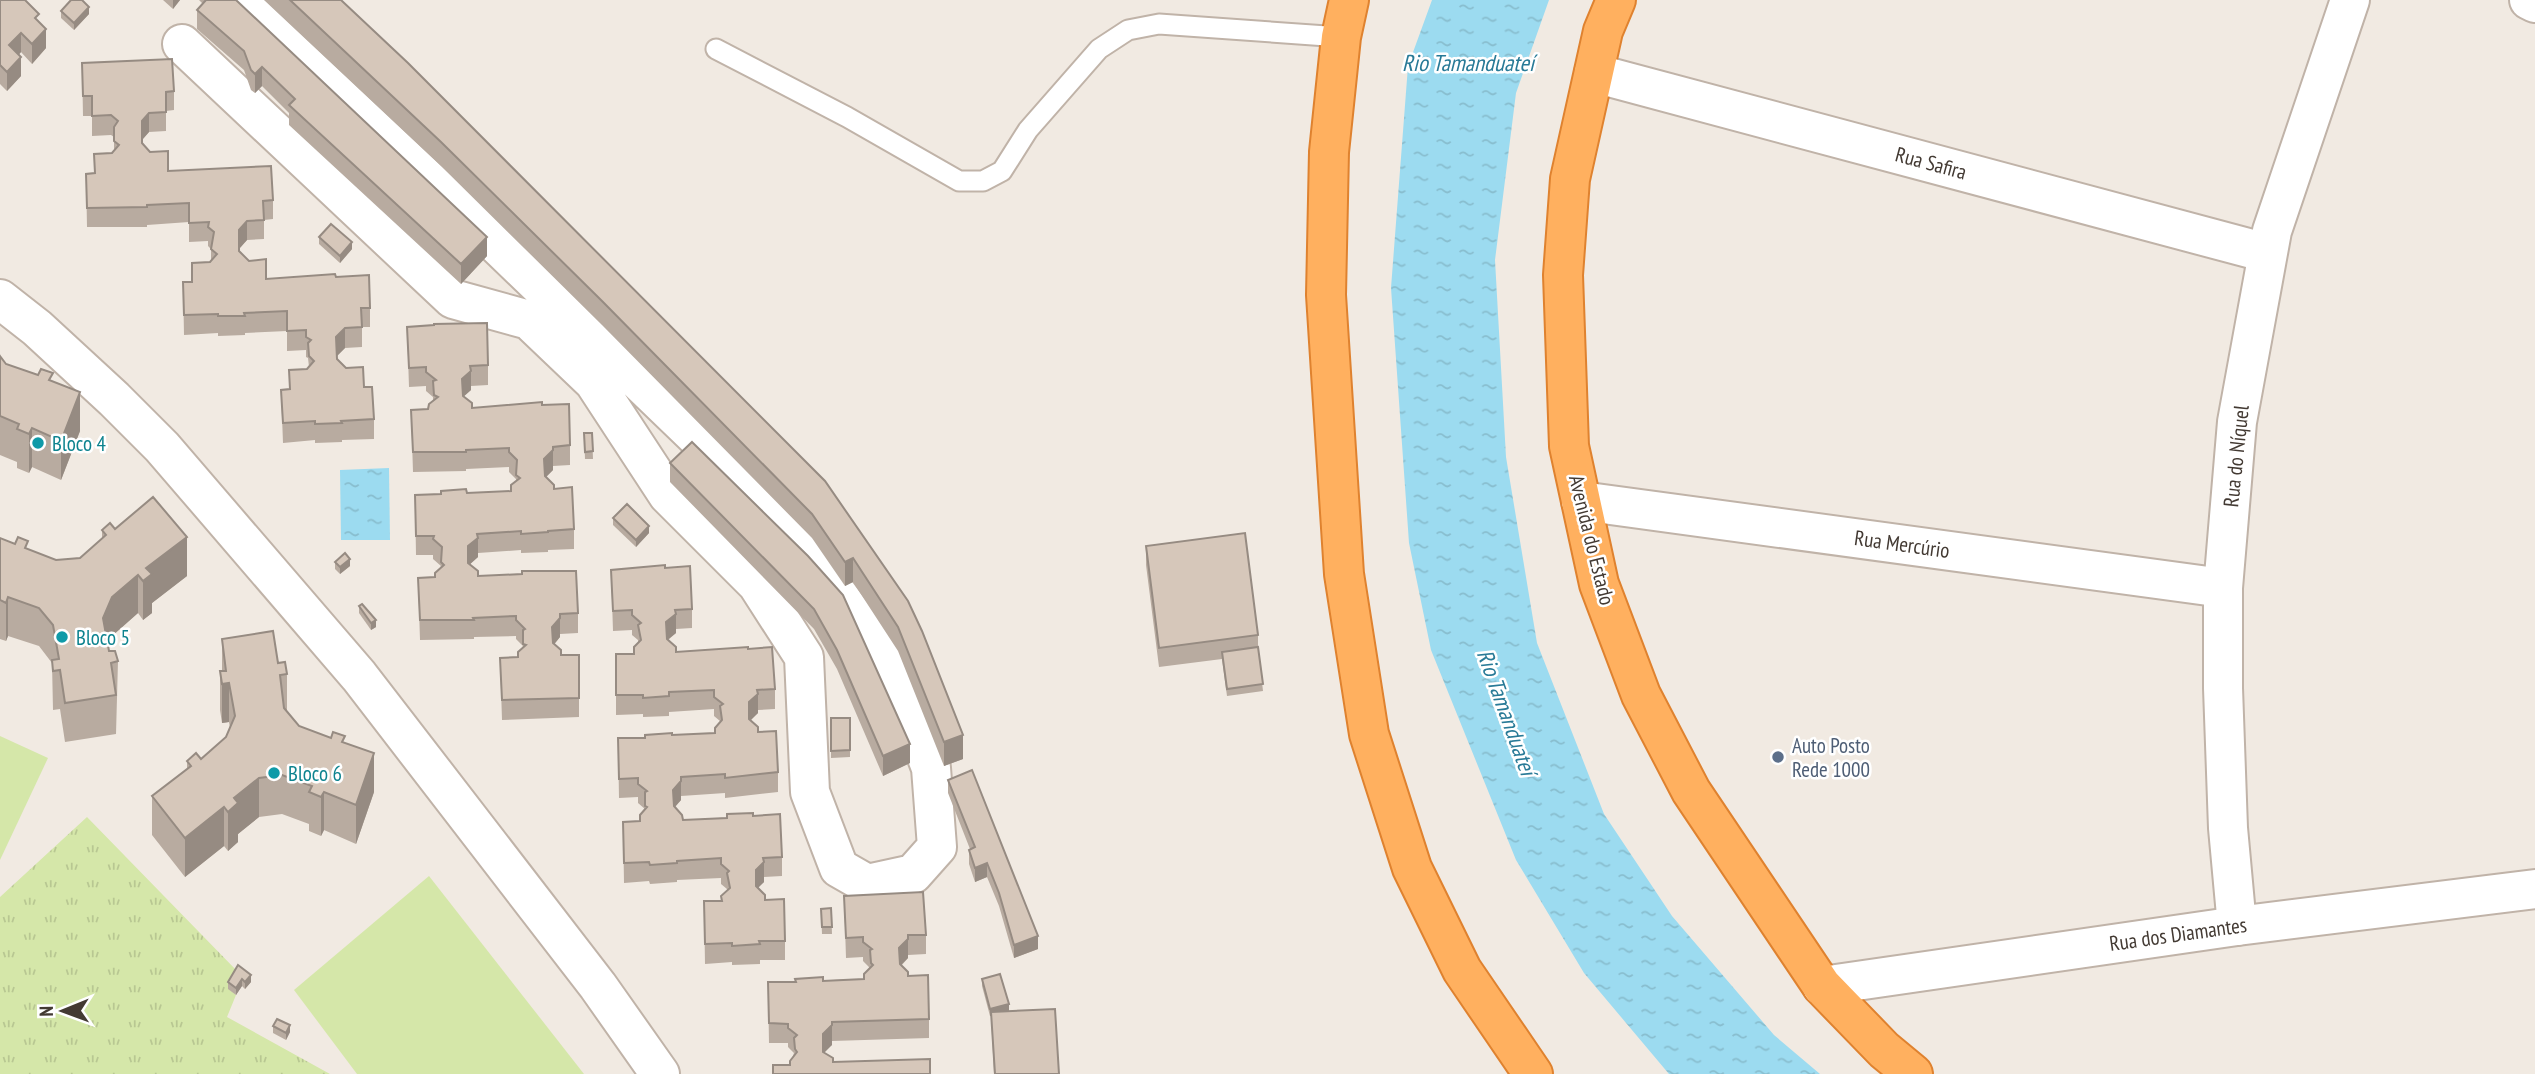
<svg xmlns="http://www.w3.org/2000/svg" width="2535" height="1074" font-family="'PT Sans Narrow',sans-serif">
<defs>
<pattern id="park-tufts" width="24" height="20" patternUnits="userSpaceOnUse" patternTransform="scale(1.75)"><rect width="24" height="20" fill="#d5e7a9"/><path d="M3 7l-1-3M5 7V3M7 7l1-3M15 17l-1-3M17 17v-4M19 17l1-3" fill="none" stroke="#b8c792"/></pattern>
<pattern id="water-ripples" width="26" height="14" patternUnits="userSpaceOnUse" patternTransform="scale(1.75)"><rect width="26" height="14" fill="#9cdbf0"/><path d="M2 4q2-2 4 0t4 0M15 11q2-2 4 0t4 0" fill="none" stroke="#88bdce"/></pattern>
</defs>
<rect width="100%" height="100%" fill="#f1eae2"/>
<!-- park -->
<path fill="url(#park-tufts)" d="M87,817L238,972L229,989L236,995L227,1017L330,1074H0V897Z"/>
<!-- garden -->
<g fill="#d5e7a9">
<path d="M0,736L48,758L0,860Z"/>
<path d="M429,876L584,1074H357L294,990Z"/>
</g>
<!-- water -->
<g fill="url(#water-ripples)">
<path d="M1432,0H1549L1516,93L1495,260L1506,457L1537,643L1604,814L1672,916L1774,1035L1820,1074H1669L1584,973L1516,860L1431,650L1409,543L1391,288L1408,66Z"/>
<path d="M389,468L390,540H341L340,470Z"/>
</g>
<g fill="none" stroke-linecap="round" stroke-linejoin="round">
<defs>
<path id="lane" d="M716,49L847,117L959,181H983L1002,171L1028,130L1099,49L1128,30L1159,24L1341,37"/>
<g id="street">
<path d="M2529,0L2535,3"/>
<path d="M182,44L453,299L529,320L594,382L668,495L757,584L804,657L810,792L839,868L867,884L913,874L937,847L931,768L895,673L833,588L763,501L490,238L237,0"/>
<path d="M1594,73L2267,253"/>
<path d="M0,299L37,328L114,399L162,447L359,676L598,986L660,1074"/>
<path d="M1581,501L2223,588"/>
<path d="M2237,926L2228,828L2223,688V588L2237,422L2272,231L2350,0"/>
<path d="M1822,986L2237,926L2535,889"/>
</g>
<g id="highway">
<path d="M1349,0L1341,37L1329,152L1326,295L1344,574L1369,734L1412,868L1462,970L1533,1074"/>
<path d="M1616,0L1603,31L1570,179L1563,275L1569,446L1599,584L1641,695L1691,791L1822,986L1884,1050L1913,1074"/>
</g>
</defs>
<!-- lane casing -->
<use href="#lane" stroke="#c0b3a8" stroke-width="23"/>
<!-- street casing -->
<use href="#street" stroke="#c0b3a8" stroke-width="42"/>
<!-- highway casing -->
<use href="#highway" stroke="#df822f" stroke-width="42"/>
<!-- lane -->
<use href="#lane" stroke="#fff" stroke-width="19"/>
<!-- street -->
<use href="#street" stroke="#fff" stroke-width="38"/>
<!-- highway -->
<use href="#highway" stroke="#ffb05f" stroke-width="38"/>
</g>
<!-- wall -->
<g fill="#b8aba0">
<path d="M0,0L39,22L46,48L32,64L21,52L19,55L21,76L7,91L0,84Z"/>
<path d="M163,0H180L173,9Z"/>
<path d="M199,0H236L487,256L461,284L289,125V113L262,86L255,93L251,90L244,70L197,29V10L203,4Z"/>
<path d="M264,0H341L908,601L963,759L944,766L898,651L853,582L845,586L812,538L602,325L441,166Z"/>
<path d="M61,11L89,14L74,30L61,18Z"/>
<path d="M82,63L174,91V110L166,111V131L149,132L142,140V143L168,171L273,200V219L264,220V239L247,240L239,249V251L266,279L336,277L370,308V327H362V347L345,348L337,356V359L364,387L374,419V439L342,440V442L315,443V440L283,443L281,390L289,389V370L307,369L309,367L308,358L306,357V350L287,351V331L245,333V335L218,336V333L184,335L183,282H192L211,261V249L208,246V241L189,242V222L147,225V227H87L86,174L94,173V154L112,153L114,151V137L111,135L92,136V116H83Z"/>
<path d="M319,237L352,249L340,263L319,244Z"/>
<path d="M407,327L488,365V385L471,386V390L464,396L472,408L542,405L570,445V465L553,466V470L546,477L554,489L574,529V549L548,550V552L521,553V550L478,553V557L470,564L478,576L578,613V633L560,634V637L554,644L561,655H579V717L502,720L500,658L518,657L523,646L516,639V636L474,637V639L420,640L418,578L435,577L441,566L433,559V555H416L415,495L511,491L516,481V479L509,472V467L466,469V471L413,472L411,410L428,409L433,401V397L426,391V386L409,387Z"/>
<path d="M0,356L6,364L53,381L80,431L61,480L32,467L29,473L17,468V462L0,455Z"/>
<path d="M584,433H592L593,459H585Z"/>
<path d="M670,463L808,556L910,763L883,776L837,669L814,629L670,482Z"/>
<path d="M613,518L649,533L636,547L613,525Z"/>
<path d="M115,529L187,576L152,603V613L143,620L138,613L112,636L108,645L109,651L118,661L116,734L65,742L60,709L53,710L52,663L39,646L8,636L6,641L0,639V538L56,560L80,558L102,539V530Z"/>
<path d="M1146,546L1258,635V647L1263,691L1227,696L1222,659L1159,667L1146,565Z"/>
<path d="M335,562L350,566L340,574L335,569Z"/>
<path d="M665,568L692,609V628L676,629V633L668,640L676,652L748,649L775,689V709L758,710V713L750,720L758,732L778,772V792L725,798V793L681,796V800L675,807L683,820L753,816L782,857V876L764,877V882L758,887L785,941V960H760V964L732,965V962L705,964L704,901H721V896L727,891V889L721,884V878L677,880V882L650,884L649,881L624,883L623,822L640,821L645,809L638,803V797L619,798L618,738H645L715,733L720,723V721L714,716V709L669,712V716L643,717V714L616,715V654H634L638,643V640L632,635V630L613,631L611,570Z"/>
<path d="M359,606L376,627L371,630L359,613Z"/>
<path d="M222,639L278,663L287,674V712L299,726L345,743L374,792L356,844L324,830L321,836L309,831V824L282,814L259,817L238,834V842L228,851L224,846L185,877L152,835V796L187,769V761L201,759L226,737L230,728L229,722L222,723L220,710V671H222Z"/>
<path d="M831,718H850V757L831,758Z"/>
<path d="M948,780L1038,949L1014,958L999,906L987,877L975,882L969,864V850L970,849L948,793Z"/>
<path d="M844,896L926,935V954L908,955V958L901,966L908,976L929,1019V1038L832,1041V1045L790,1065L794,1053L788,1047V1043H769L768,982L864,979L870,968L863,961V957L846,958Z"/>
<path d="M831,908L832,934H822L821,909Z"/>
<path d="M238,965L251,982L245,989L242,986L236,995L228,989V982Z"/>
<path d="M982,979L1009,1011L1059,1074H994L991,1016H990L982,986Z"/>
<path d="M273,1026L290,1032L286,1040L273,1033Z"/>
</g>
<!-- shaded-wall -->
<g fill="#968b82">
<path d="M173,0H180L173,9Z"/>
<path d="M89,7V14L74,30V23Z"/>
<path d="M46,29V48L32,64V44Z"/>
<path d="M21,33V52L9,65V45Z"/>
<path d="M21,57V76L7,91V72Z"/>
<path d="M262,67V86L255,93V74Z"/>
<path d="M149,113V132L142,140V121Z"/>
<path d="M247,221V240L239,249V230Z"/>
<path d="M487,237V256L461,284V264Z"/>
<path d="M352,242V249L340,263V256Z"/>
<path d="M345,328V348L336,357V337Z"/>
<path d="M471,371V390L462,398V379Z"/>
<path d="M80,392V431L61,480V441Z"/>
<path d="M32,428V467L29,473V434Z"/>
<path d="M553,450V470L544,479V459Z"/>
<path d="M649,526V533L636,547V540Z"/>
<path d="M187,537V576L152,603V613L143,620V581L146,568Z"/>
<path d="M478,538V557L468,566V546Z"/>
<path d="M853,558V582L845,586V562Z"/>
<path d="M350,559V566L340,574V567Z"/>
<path d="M138,575V613L112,636L103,657V618L112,597Z"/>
<path d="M8,597V636L6,641V603Z"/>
<path d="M676,614V633L666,641V622Z"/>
<path d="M560,618V637L552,647V627Z"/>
<path d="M376,620V627L371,630V623Z"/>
<path d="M229,683V722L222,723V684Z"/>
<path d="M758,694V713L749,722V702Z"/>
<path d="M963,735V759L944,766V742Z"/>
<path d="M910,744V763L883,776V756Z"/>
<path d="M374,753V792L356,844V805Z"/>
<path d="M259,778V817L238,834V842L228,851V812L234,798Z"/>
<path d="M681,781V800L673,809V790Z"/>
<path d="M324,792V830L321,836V797Z"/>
<path d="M224,807V846L185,877V838Z"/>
<path d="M764,862V882L756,890V870Z"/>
<path d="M987,863V877L975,882V868Z"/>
<path d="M1038,936V949L1014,958V945Z"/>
<path d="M908,939V958L899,967V948Z"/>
<path d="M251,975V982L245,989V982Z"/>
<path d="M242,979V986L236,995V988Z"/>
<path d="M1009,1004V1011L990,1016V1009Z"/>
<path d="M290,1025V1032L286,1040V1033Z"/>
<path d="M832,1025V1045L823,1054V1034Z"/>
</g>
<!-- building -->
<g fill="#d6c7ba" stroke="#968b82" stroke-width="2">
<path d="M0,0H25L39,14L35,18L46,29L32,44L21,33L9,45L21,57L7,72L0,65Z"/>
<path d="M71,0H82L89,7L74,23L61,11Z"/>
<path d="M206,0H236L487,237L461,264L289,105L295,99L262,67L255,74L251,70L244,51L197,10Z"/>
<path d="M290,0H341L408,63L825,481L908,601L922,631L963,735L944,742L898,627L853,558L845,562L812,514L602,301L441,142Z"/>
<path d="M172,59L174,91L166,92V112L149,113L142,121V143L150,152L168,151V171L271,166L273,200L263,201L264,220L247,221L239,230V251L249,261L266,259V279L335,274L336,277L369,275L370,308H361L362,327L345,328L336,337L337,359L346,368L363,367L364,387H372L374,419L341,421L342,423L315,424V421L283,423L281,390L290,389L289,370L307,369L314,361L309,356L308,343L311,340L306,337V330L287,331V311L244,313L245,316H218V314L184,315L183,282H192V263L210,262L217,254L211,249L214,232L208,227L209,222L189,223V203L147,205V207L87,208L86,174L95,173L94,154L112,153L119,145L114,141V127L118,121L111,115L92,116V96H83L82,63Z"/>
<path d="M331,224L352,242L340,256L319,237Z"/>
<path d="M487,323L488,365L470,366L471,371L462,379L463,396L472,403V408L542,402V405L569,404L570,445L553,447V450L544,459L545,476L554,485V489L572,487L574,529L548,531V532L521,534V531L477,534L478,538L468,546V563L478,571V576L522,574V571H576L578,613L560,614V618L552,627L553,643L561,650V655H579V698L502,700L500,658L518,657V652L526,645L523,644V630L525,629L516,620V616L473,618L474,620H420L418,578L435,577V573L444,565L441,562L442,547L433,539L434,536H416L415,495L441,494V491L466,489L467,493L511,491V485L520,478L516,475L517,460L509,452V448L466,450V452H413L411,410L428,409L429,404L438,397L434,395L433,381L436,380L426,372V367L409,368L407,327L434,325V324Z"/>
<path d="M0,356L6,364L38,375L41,369L53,373L49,380L80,392L61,441L32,428L29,434L17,429L19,424L0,416Z"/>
<path d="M584,433H592L593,451L585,452Z"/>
<path d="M692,442L808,556L843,595L910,744L883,756L837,650L814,609L670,463Z"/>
<path d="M153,497L187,537L146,568L152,574L143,581L138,575L112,597L103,618L109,651H115L118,661L111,663L116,695L65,703L60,670L53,671L52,660L59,659L53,625L39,608L8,597L6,603L0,600V538L15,544L18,537L28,541L25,548L56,560L80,558L106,535L102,530L110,523L115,529Z"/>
<path d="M627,504L649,526L636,540L613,518Z"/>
<path d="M1245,533L1258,635L1159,648L1146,546Z"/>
<path d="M345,553L350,559L340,567L335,562Z"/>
<path d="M665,565V568L690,566L692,609L675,610L676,614L666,622L667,639L676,647V652L748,647V649L772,647L775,689L757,690L758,694L749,702V719L758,727V732L776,731L778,772L725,778V774L681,777V781L673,790L674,806L682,815L683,820L727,818V814L753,813V816L780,814L782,857L763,858L764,862L756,870V886L765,895V900L784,899L785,941H759L760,944L732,946V943L705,944L704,901H722L721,896L730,888L727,873L729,871L721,864V858L677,861V863L650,865L649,862L624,863L623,822L640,821V815L647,807L645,806V792L647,791L638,784V778L619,779L618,738H645V735L672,733V735L715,733V728L722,720L720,706L723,704L714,697V690L669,692V696L643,698V695H616V654H634V647L641,640L638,625L641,623L632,615V610L613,611L611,570Z"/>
<path d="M362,604L376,620L371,623L359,606Z"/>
<path d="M273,631L278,663L285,662L287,674L280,675L284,708L299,726L331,738L333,732L345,736L342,742L374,753L356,805L324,792L321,797L309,792L312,786L282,775L259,778L234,798L238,803L228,812L224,807L185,838L152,796L191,766L187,761L196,753L201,759L226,737L235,716L229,683L222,684L220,671H226L222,639Z"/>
<path d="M1258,647L1263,684L1227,689L1222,652Z"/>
<path d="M831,718H850V750L831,751Z"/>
<path d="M972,770L1038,936L1014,945L999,893L987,863L975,868L969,850L975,847L948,780Z"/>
<path d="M923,892L926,935H908V939L899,948L900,964L908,972V976L928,975L929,1019L832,1022V1025L823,1034V1052L833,1058V1062L930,1059V1074H773V1065H790V1061L797,1052L795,1049L794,1038L797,1035L788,1028V1024L769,1023L768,982H796L795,979L823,977V981L864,979V974L873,965L871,963L870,950L872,949L863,942V937L846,938L844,896Z"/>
<path d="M831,908L832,927H822L821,909Z"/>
<path d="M238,965L251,975L245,982L242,979L236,988L228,982Z"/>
<path d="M1000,974L1009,1004L990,1009L982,979Z"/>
<path d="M1055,1009L1059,1074H995L991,1012Z"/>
<path d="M277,1019L290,1025L286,1033L273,1026Z"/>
</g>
<!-- markers -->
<g fill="#0f9aa8" stroke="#fff" stroke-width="2.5">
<circle cx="38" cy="443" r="7"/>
<circle cx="62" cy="637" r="7"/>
<circle cx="274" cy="773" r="7"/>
</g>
<circle fill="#5c6f8a" stroke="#fff" stroke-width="2.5" cx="1778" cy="757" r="7"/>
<g text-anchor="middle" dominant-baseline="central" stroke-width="5" stroke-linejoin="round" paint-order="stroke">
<!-- street labels -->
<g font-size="21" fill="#433a33" stroke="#fff">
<text transform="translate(1931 163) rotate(15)">Rua Safira</text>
<text transform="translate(2236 456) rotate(-84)">Rua do Níquel</text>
<text transform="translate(1592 540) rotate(76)">Avenida do Estado</text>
<text transform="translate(1902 544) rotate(8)">Rua Mercúrio</text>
<text transform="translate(2178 934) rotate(-8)">Rua dos Diamantes</text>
</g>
<!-- culture labels -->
<g font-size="21" fill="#0d838f" stroke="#fff" text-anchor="start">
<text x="52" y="443">Bloco 4</text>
<text x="76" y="637">Bloco 5</text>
<text x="288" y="773">Bloco 6</text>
</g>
<!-- service labels -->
<g font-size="21" fill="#4e5e75" stroke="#fff" text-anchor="start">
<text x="1792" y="745">Auto Posto<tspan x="1792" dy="24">Rede 1000</tspan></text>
</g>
<!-- water labels -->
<g font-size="23" font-style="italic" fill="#287a97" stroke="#fff">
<text x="1468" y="62">Rio Tamanduateí</text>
<text transform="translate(1507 712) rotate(70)">Rio Tamanduateí</text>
</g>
</g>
<!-- north arrow -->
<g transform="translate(63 1011) rotate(269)" stroke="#ffffff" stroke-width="5" paint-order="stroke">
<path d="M0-5L12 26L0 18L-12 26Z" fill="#433a33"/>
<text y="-10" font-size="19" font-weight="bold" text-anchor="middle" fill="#433a33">N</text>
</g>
</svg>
